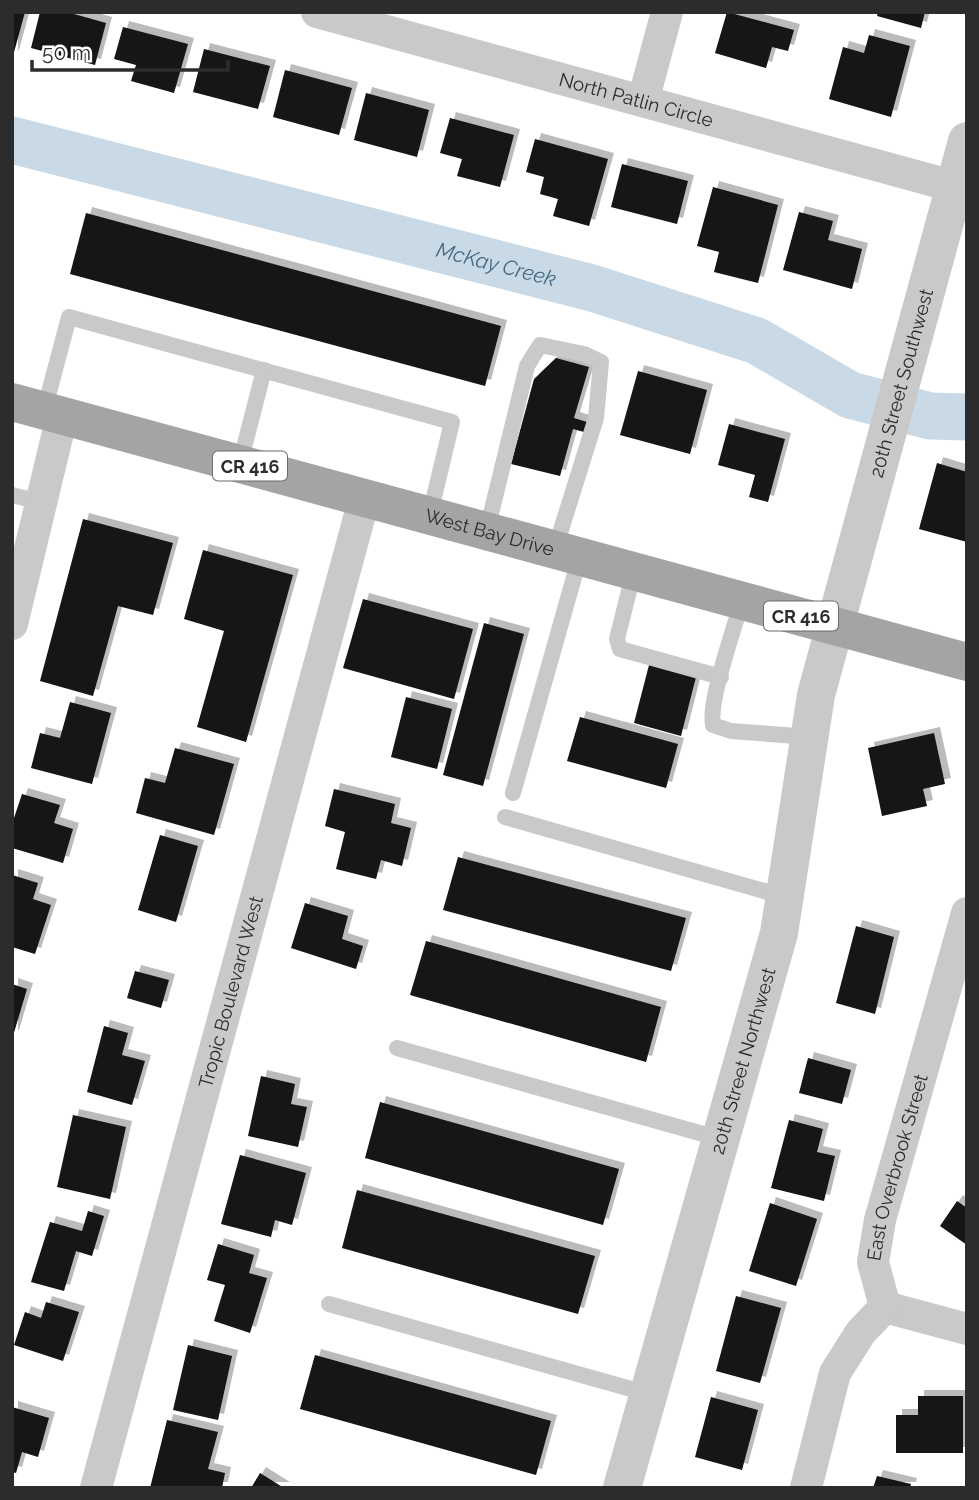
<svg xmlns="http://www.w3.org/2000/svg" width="979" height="1500" font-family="Raleway,sans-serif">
<defs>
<filter id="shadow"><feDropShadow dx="6" dy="-6" stdDeviation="0" flood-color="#0004"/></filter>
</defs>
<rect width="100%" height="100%" fill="#fff"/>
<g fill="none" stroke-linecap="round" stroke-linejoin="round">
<!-- river -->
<path stroke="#c9dae6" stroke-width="47" id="s1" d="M12,140L592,288L757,341L850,395L930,416L967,417"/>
</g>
<!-- building -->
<g fill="#131313" filter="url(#shadow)">
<path d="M12,12H25L13,56H12Z"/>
<path d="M40,12H67L106,23L95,65L31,48Z"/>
<path d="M727,12L794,30L788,51L772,47L766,68L715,53Z"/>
<path d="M878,12H925L921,28L877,16Z"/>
<path d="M123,27L188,44L174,93L131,81L136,65L114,59Z"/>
<path d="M869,35L910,46L891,117L829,99L843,47L864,53Z"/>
<path d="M204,49L270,66L258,109L193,92Z"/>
<path d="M285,70L352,88L339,135L273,117Z"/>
<path d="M366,93L429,110L417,157L354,140Z"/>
<path d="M450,118L514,135L500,187L457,176L462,159L440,153Z"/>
<path d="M535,139L608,159L589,226L553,216L558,199L540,194L544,177L526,172Z"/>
<path d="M622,164L688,181L677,224L611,207Z"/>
<path d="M713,187L778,205L758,283L714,272L719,252L697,246Z"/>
<path d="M799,212L833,221L828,240L862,249L852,289L783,270Z"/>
<path d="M86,213L501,326L485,386L70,274Z"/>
<path d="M556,358L589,367L574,418L587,422L584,432L573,429L560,476L511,464L534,379Z"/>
<path d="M638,371L707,390L690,454L620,435Z"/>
<path d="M729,424L785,439L768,502L749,497L755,475L718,465Z"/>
<path d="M937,463L967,472V542L919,529Z"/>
<path d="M83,519L173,543L153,615L118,606L93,696L40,681Z"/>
<path d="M203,550L293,575L246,742L197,727L224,631L184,619Z"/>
<path d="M363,599L473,629L454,699L343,668Z"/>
<path d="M484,623L524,634L483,786L443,775Z"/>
<path d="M649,665L696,677L681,736L634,723Z"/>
<path d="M406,697L452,709L437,769L391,757Z"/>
<path d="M70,702L111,713L92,784L31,768L40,733L60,738Z"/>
<path d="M580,717L678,744L666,788L567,761Z"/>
<path d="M934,733L945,784L923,789L927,806L882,816L868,748Z"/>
<path d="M175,748L234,764L214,835L136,813L145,778L165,783Z"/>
<path d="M334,789L395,804L391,823L411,828L402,866L381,860L376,879L336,869L345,832L325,826Z"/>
<path d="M22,794L60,805L54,823L73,829L63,863L12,848V824Z"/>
<path d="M160,835L198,846L176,922L138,910Z"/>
<path d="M458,857L686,918L671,971L443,910Z"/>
<path d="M12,875L38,883L33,899L51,905L35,954L12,947Z"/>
<path d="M305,903L348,916L342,939L363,946L356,969L291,948Z"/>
<path d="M856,926L894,937L875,1014L836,1003Z"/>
<path d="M426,941L661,1007L646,1062L410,995Z"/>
<path d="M135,971L169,980L161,1008L127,998Z"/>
<path d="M12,984L27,989L13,1036H12Z"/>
<path d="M104,1026L128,1033L122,1055L145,1061L132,1105L87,1092Z"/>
<path d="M808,1058L851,1070L842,1104L799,1093Z"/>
<path d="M261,1076L295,1084L291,1104L307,1107L298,1147L248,1136Z"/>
<path d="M380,1102L619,1169L603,1225L365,1158Z"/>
<path d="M73,1115L126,1127L110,1199L57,1187Z"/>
<path d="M789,1120L823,1129L817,1152L835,1156L824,1201L771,1188Z"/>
<path d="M240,1155L306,1173L292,1225L275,1220L271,1237L221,1224Z"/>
<path d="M357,1190L595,1256L578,1314L342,1248Z"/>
<path d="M957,1201L967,1208V1245L940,1226Z"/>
<path d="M770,1203L817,1219L796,1286L749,1271Z"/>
<path d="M88,1211L104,1216L92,1256L76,1251L64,1291L31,1282L50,1222L82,1231Z"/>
<path d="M218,1244L254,1255L249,1273L267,1278L250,1333L214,1321L225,1285L207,1280Z"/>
<path d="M736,1296L781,1308L760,1383L716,1371Z"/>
<path d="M46,1302L79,1312L63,1361L14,1345L25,1312L41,1318Z"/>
<path d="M188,1345L232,1356L218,1420L173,1410Z"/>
<path d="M315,1355L551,1421L536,1475L300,1409Z"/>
<path d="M918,1396H963V1453H896V1415H918Z"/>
<path d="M711,1397L758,1410L742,1470L695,1457Z"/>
<path d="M12,1407L49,1418L38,1457L22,1452L16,1473L12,1472Z"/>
<path d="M167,1420L218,1432L208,1469L225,1473L222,1488H150Z"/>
<path d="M260,1473L284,1488H251Z"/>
<path d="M877,1476L911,1484L910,1488H873Z"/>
</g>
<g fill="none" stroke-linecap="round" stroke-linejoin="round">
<!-- service -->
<g stroke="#c9c9c9" stroke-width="16">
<path d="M44,411L69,317L452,422L430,514"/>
<path d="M240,463L264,370"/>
<path d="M12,495L40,502"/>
<path d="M487,530L527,366L540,345L584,354L601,362L596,418L555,549"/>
<path d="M634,571L617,639L620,649L721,677"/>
<path d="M742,600C735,627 708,701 713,725L731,731L810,737"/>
<path d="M513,793L580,556"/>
<path d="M505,817L785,897"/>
<path d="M397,1048L721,1139"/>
<path d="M329,1304L649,1394"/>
</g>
<!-- minor -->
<g stroke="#c9c9c9" stroke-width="32">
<path id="s2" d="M317,12L967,190"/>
<path d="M643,101L667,12"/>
<path d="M12,624L62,416"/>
<path d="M885,1307L967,1329"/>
<path id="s3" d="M96,1488L365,496"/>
<path id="s4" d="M806,1488L835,1373L861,1332L885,1307L873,1262L880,1220L967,913"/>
</g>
<!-- tertiary -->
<path stroke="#c9c9c9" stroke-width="38" id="s5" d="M622,1488L779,933L816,695L967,141"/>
<!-- primary -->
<path stroke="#a4a4a4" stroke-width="38" id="s6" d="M12,402L967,662"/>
</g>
<g text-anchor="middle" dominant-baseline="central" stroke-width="7" stroke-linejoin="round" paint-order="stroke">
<!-- shield labels -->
<g fill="#fff" stroke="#6b6b6b" stroke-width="2">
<rect x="213" y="451.5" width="74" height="29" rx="5"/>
<rect x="764" y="601.5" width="74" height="29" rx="5"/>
</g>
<g font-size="18" font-weight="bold" fill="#2c2c2c">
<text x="250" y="466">CR 416</text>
<text x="801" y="616">CR 416</text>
</g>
<!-- street labels -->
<g font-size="19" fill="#2c2c2c" stroke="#fff">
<text stroke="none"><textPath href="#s2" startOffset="331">North Patlin Circle</textPath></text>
<text stroke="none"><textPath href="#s5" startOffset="1141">20th Street Southwest</textPath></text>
<text stroke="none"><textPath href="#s6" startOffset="495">West Bay Drive</textPath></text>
<text stroke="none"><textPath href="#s3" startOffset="514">Tropic Boulevard West</textPath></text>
<text stroke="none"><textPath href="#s5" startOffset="444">20th Street Northwest</textPath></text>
<text stroke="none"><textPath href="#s4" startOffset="346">East Overbrook Street</textPath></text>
</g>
<!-- water labels -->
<g font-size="21" font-style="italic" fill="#446984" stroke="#fff">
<text stroke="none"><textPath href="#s1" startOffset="500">McKay Creek</textPath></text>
</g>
</g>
<!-- border -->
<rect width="979" height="1500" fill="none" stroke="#2c2c2c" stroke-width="28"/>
<!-- scale -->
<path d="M32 60v10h196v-10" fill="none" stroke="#2c2c2c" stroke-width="3.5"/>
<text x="42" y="60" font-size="21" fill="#2c2c2c" stroke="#ffffff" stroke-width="5" paint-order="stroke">50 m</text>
</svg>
